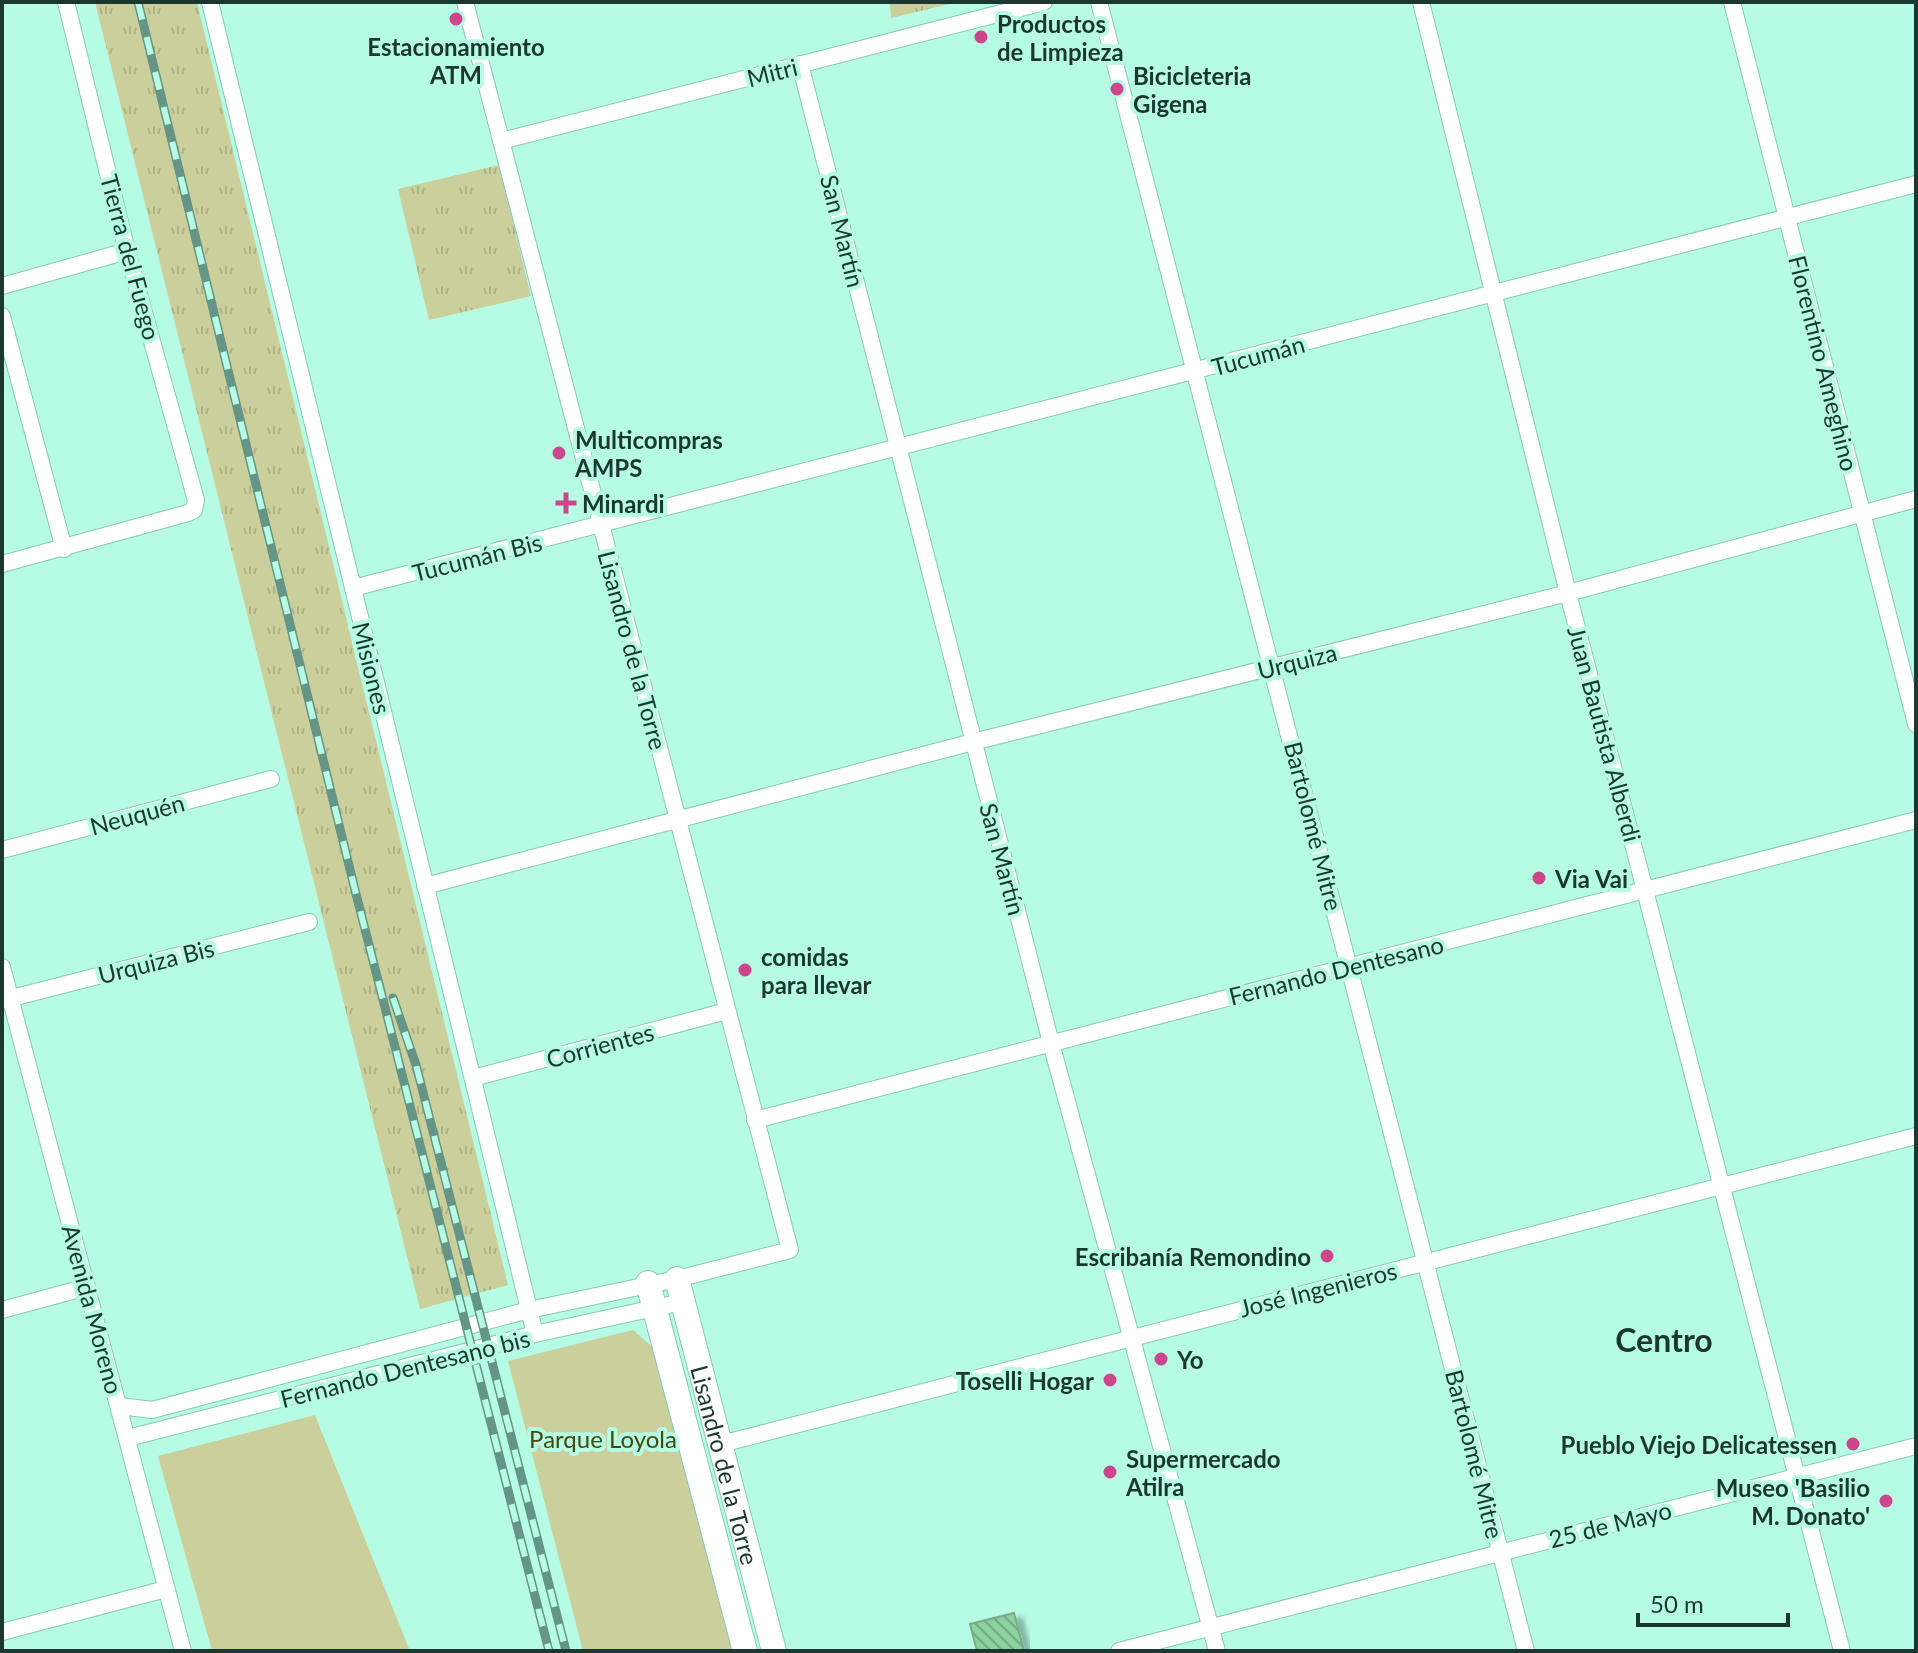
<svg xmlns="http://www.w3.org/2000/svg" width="1918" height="1653" font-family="Lato,sans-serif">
<defs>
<pattern id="grass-tufts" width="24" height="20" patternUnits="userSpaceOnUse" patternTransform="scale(2)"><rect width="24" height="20" fill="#cbcf9b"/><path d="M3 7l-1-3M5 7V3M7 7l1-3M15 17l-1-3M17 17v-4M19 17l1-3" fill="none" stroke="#aeb286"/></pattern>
<pattern id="building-back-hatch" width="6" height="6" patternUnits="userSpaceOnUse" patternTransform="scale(2)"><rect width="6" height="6" fill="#8bd29e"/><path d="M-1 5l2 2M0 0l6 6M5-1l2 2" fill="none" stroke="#71ab81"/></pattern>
<filter id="shadow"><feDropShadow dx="8" dy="4.5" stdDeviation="2" flood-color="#0004"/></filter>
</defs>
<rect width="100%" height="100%" fill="#b6fbe4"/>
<!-- grass -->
<g fill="url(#grass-tufts)">
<path d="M95,2H197L508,1285L420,1309Z"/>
<path d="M890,2H958L891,18Z"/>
<path d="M499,165L531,296L429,320L398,189Z"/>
</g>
<!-- green -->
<g fill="#cbcf9b">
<path d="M633,1330L657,1351L734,1651H583L508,1361Z"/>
<path d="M315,1415L410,1651H212L158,1456Z"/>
</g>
<!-- building -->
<path fill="url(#building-back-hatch)" stroke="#7aab86" stroke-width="2" filter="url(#shadow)" d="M1014,1613L1024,1651H977L970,1624Z"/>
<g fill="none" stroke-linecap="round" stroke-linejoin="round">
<defs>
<g id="street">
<path d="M210,2L535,1334"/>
<path d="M1099,2L1526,1651"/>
<path d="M1421,2L1568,593L1842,1651"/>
<path d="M1732,2L1916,724"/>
<path d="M800,64L1051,1043L1217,1651"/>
<path d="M501,141L1044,2"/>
<path d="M2,286L127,251"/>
<path d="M2,316L64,549"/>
<path d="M2,564L188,513L194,510L196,500L127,251L66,2"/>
<path d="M353,588L1916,184"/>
<path d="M2,850L271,779"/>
<path d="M425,886L973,742L1568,593L1916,499"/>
<path d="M2,967L183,1651"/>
<path d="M4,1000L309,922"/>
<path d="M473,1078L727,1011"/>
<path d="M755,1120L1916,820"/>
<path d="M2,1310L87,1287"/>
<path d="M120,1406L152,1410L529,1310L677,1279L790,1250L465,2"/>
<path d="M128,1438L535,1334L682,1302"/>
<path d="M721,1444L1916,1136"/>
<path d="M2,1632L166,1589"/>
<path d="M1119,1651L1916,1446"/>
</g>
<g id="secondary">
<path id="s1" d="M677,1279L774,1651"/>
<path d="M648,1283L745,1651"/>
</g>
</defs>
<!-- street casing -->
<use href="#street" stroke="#87cab4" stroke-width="18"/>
<!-- secondary casing -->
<use href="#secondary" stroke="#87cab4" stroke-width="26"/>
<!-- street -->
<use href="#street" stroke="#fff" stroke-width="16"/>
<!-- secondary -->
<use href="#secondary" stroke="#fff" stroke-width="24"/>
<defs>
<g id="rail">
<path d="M138,2L355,890L549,1651"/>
<path d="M393,998L416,1065L566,1651"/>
</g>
</defs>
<!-- rail casing -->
<use href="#rail" stroke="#659586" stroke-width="9"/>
<!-- rail -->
<use href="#rail" stroke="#b6fbe4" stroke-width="6" stroke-dasharray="18" stroke-linecap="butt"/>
</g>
<!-- markers -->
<g fill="#cb468b" stroke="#b6fbe4" stroke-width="3">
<circle cx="456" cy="19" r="8"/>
<circle cx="981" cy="37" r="8"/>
<circle cx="1117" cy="89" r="8"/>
<circle cx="559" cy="453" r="8"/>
<path d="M562 491h8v8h8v8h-8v8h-8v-8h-8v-8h8z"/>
<circle cx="1539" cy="878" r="8"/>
<circle cx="745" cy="970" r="8"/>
<circle cx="1327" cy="1256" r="8"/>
<circle cx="1161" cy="1359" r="8"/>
<circle cx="1110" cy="1380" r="8"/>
<circle cx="1853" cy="1444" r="8"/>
<circle cx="1110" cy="1472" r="8"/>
<circle cx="1886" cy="1501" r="8"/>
</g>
<g text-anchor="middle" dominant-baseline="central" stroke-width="8" stroke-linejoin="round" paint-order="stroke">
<!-- poi labels -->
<g font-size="24" font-weight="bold" fill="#1b372f" stroke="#b6fbe4" text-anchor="start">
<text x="997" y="23">Productos<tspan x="997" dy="28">de Limpieza</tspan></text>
<text x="456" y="46" text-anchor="middle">Estacionamiento<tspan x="456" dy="28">ATM</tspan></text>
<text x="1133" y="75">Bicicleteria<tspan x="1133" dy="28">Gigena</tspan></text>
<text x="575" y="439">Multicompras<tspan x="575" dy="28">AMPS</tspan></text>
<text x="582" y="503">Minardi</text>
<text x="1555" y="878">Via Vai</text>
<text x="761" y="956">comidas<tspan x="761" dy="28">para llevar</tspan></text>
<text x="1311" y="1256" text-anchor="end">Escribanía Remondino</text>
<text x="1177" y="1359">Yo</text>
<text x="1094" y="1380" text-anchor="end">Toselli Hogar</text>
<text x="1837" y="1444" text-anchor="end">Pueblo Viejo Delicatessen</text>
<text x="1126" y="1458">Supermercado<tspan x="1126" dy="28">Atilra</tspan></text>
<text x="1870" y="1487" text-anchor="end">Museo 'Basilio<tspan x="1870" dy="28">M. Donato'</tspan></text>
</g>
<!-- street labels -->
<g font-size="24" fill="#1b372f" stroke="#b6fbe4">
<text transform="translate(772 72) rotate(-14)">Mitri</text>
<text transform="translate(843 231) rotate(76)">San Martín</text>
<text transform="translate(131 257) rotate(75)">Tierra del Fuego</text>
<text transform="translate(1258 355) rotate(-15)">Tucumán</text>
<text transform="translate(1824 363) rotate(76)">Florentino Ameghino</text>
<text transform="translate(477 557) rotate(-14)">Tucumán Bis</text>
<text transform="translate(633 650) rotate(75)">Lisandro de la Torre</text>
<text transform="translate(1297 661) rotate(-14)">Urquiza</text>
<text transform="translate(372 668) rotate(76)">Misiones</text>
<text transform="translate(1605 734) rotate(75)">Juan Bautista Alberdi</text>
<text transform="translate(137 814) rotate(-15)">Neuquén</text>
<text transform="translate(1314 826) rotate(76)">Bartolomé Mitre</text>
<text transform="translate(1003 859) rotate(75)">San Martín</text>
<text transform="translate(156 961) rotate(-14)">Urquiza Bis</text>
<text transform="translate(1336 970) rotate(-14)">Fernando Dentesano</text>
<text transform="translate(600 1045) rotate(-15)">Corrientes</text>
<text transform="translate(1318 1289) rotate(-14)">José Ingenieros</text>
<text transform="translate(93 1309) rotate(75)">Avenida Moreno</text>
<text transform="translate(405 1368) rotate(-14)">Fernando Dentesano bis</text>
<text transform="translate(1475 1454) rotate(76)">Bartolomé Mitre</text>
<text stroke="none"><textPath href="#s1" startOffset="192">Lisandro de la Torre</textPath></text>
<text transform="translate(1610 1524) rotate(-14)">25 de Mayo</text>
</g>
<!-- park labels -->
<g font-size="24" fill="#46480b" stroke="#b6fbe4">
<text x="603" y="1438">Parque Loyola</text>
</g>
<!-- district labels -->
<g font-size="32" font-weight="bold" fill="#1b372f" stroke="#b6fbe4">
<text x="1664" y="1339">Centro</text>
</g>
</g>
<!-- border -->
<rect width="1918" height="1653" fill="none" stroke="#1b372f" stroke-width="8"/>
<!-- scale -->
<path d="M1638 1613v12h150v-12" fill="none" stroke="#1b372f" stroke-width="4"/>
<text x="1650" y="1613" font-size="24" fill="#1b372f" stroke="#b6fbe4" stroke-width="6" paint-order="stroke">50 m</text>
</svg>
